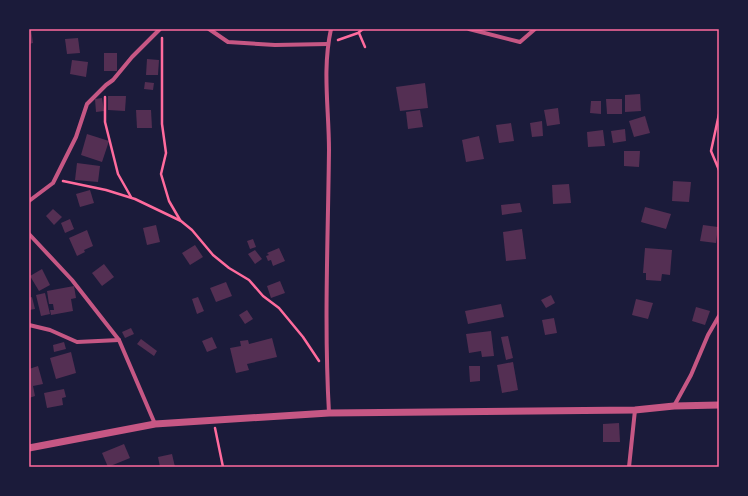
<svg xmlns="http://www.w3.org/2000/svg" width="748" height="496" font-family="'Public Sans',sans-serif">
<rect width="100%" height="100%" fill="#1b1b3a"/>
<!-- building -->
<g fill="#542f53">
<path d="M29,29H31L33,43L29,44Z"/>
<path d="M78,38L80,53L67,54L65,39Z"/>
<rect x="104" y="53" width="13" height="18"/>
<path d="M147,59L159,60L158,75H146Z"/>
<path d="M72,60L88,62L86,77L70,74Z"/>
<path d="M145,82L154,83L153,90L144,89Z"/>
<path d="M425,83L428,108L400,111L396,87Z"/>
<path d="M640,94L641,111L625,112V95Z"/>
<path d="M108,96H126L125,111L108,110Z"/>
<path d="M102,98L104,111L96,112L95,99Z"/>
<path d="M606,99H622V114H607Z"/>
<path d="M591,101H601V114L590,113Z"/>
<path d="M558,108L560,124L547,126L544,110Z"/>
<path d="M136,110H151L152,128H137Z"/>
<path d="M420,110L423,127L408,129L406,112Z"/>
<path d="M645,116L650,133L634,137L629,121Z"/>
<path d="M542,121L543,136L532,137L530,123Z"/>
<path d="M511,123L514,141L499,143L496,125Z"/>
<path d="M625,129L626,141L613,143L611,131Z"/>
<path d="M603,130L605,146L588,147L587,132Z"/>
<path d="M87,134L109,141L102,162L81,155Z"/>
<path d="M479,136L484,159L466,162L462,140Z"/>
<path d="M624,151H640L639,167L624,166Z"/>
<path d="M77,163L100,166L98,182L75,180Z"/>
<path d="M673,181L691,182L689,202L672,201Z"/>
<path d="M569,184L571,203L553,204L552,185Z"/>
<path d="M90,190L94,203L80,207L76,194Z"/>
<path d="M520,203L522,212L502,215L501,205Z"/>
<path d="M645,207L671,214L666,229L641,222Z"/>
<path d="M53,209L62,217L54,225L46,216Z"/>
<path d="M70,219L74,229L65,233L61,223Z"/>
<path d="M156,225L160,242L147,245L143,228Z"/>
<path d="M703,225L718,227L716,243L700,241Z"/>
<path d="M522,229L526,259L506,261L503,232Z"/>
<path d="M87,230L93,246L84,250L85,252L77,256L69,238Z"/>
<path d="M253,239L256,247L250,249L247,241Z"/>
<path d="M195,245L203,257L190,265L182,253Z"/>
<path d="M279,248L285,261L273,266L271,260L268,261L266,256L269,255L267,253Z"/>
<path d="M645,248L672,250L670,275L662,274L661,281L646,280V273H643Z"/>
<path d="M255,250L262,259L255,264L248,254Z"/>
<path d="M104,264L114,277L102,286L92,273Z"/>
<path d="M42,269L50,285L39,291L30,276Z"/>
<path d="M280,281L285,293L271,298L267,286Z"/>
<path d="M226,282L232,296L216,302L210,288Z"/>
<path d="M74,286L76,298L71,299L73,311L51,315L50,310H54L53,304H49L47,291Z"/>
<path d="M45,293L50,314L41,316L36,295Z"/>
<path d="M551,295L555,303L546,308L541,300Z"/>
<path d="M32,297L35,309L29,310V298Z"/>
<path d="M198,297L204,311L197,314L192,299Z"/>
<path d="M636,299L653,303L648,319L632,315Z"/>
<path d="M501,304L504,317L468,324L465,311Z"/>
<path d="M696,307L710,311L705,325L692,321Z"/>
<path d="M247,310L253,319L245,324L239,315Z"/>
<path d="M554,318L557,333L545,335L542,320Z"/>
<path d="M131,328L134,334L125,338L122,332Z"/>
<path d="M491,331L494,356L482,357L481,351L469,353L466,334Z"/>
<path d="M508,336L513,358L506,360L501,337Z"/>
<path d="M212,337L217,348L207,352L202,341Z"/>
<path d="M272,338L277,357L247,364L249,370L236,373L230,348L241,346L240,341L248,340L249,344Z"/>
<path d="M141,339L157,351L154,356L137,344Z"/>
<path d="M64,342L66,349L54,352L53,345Z"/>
<path d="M71,352L76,373L56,379L50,358Z"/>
<path d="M513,362L518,390L502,393L497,365Z"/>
<path d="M38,366L43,384L33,386L35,396L29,398V369Z"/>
<path d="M469,366H480V381L470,382Z"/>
<path d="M64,389L66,397L62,398L63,405L47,408L44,393Z"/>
<path d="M619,423L620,442H603V424Z"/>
<path d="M124,444L130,458L108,467L102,453Z"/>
<path d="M172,454L175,467H160L158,457Z"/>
</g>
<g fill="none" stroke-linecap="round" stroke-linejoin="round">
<!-- path -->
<g stroke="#ff6b9d" stroke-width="2.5">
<path d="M359,33L365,47"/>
<path d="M162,38V124L166,153L161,174L169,201L180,220"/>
<path d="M338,40L358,33L363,29"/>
<path d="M105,97V122L118,174L131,197"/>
<path d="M719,114L711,151L719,170"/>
<path d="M63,181L106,190L135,199L181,221L192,230L213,255L229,268L249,280L263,296L279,308L303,337L319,361"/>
<path d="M215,428L223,467"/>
</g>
<!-- minor -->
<g stroke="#c65784" stroke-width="4">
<path d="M209,29L228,42L275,45L328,44"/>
<path d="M469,29L520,42L535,29"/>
<path d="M29,201L53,183L76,137L87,104L106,85L113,80L132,57L160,29"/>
<path d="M29,234L72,280L119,340L155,424"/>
<path d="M29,325L50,330L77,342L119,340"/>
<path d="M674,406L691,375L708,335L719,316"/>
<path d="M329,413C324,326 328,238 329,150C329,109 322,70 331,29"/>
<path d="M629,467L635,410"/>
</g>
<!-- tertiary -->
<path stroke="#c65784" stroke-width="7" d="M29,448L155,424L329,413L635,410L674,406L719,405"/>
</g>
<!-- border -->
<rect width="748" height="496" fill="none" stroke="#1b1b3a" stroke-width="60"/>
<rect x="30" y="30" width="688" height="436" fill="none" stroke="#ff6b9d" stroke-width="1.5"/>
</svg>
